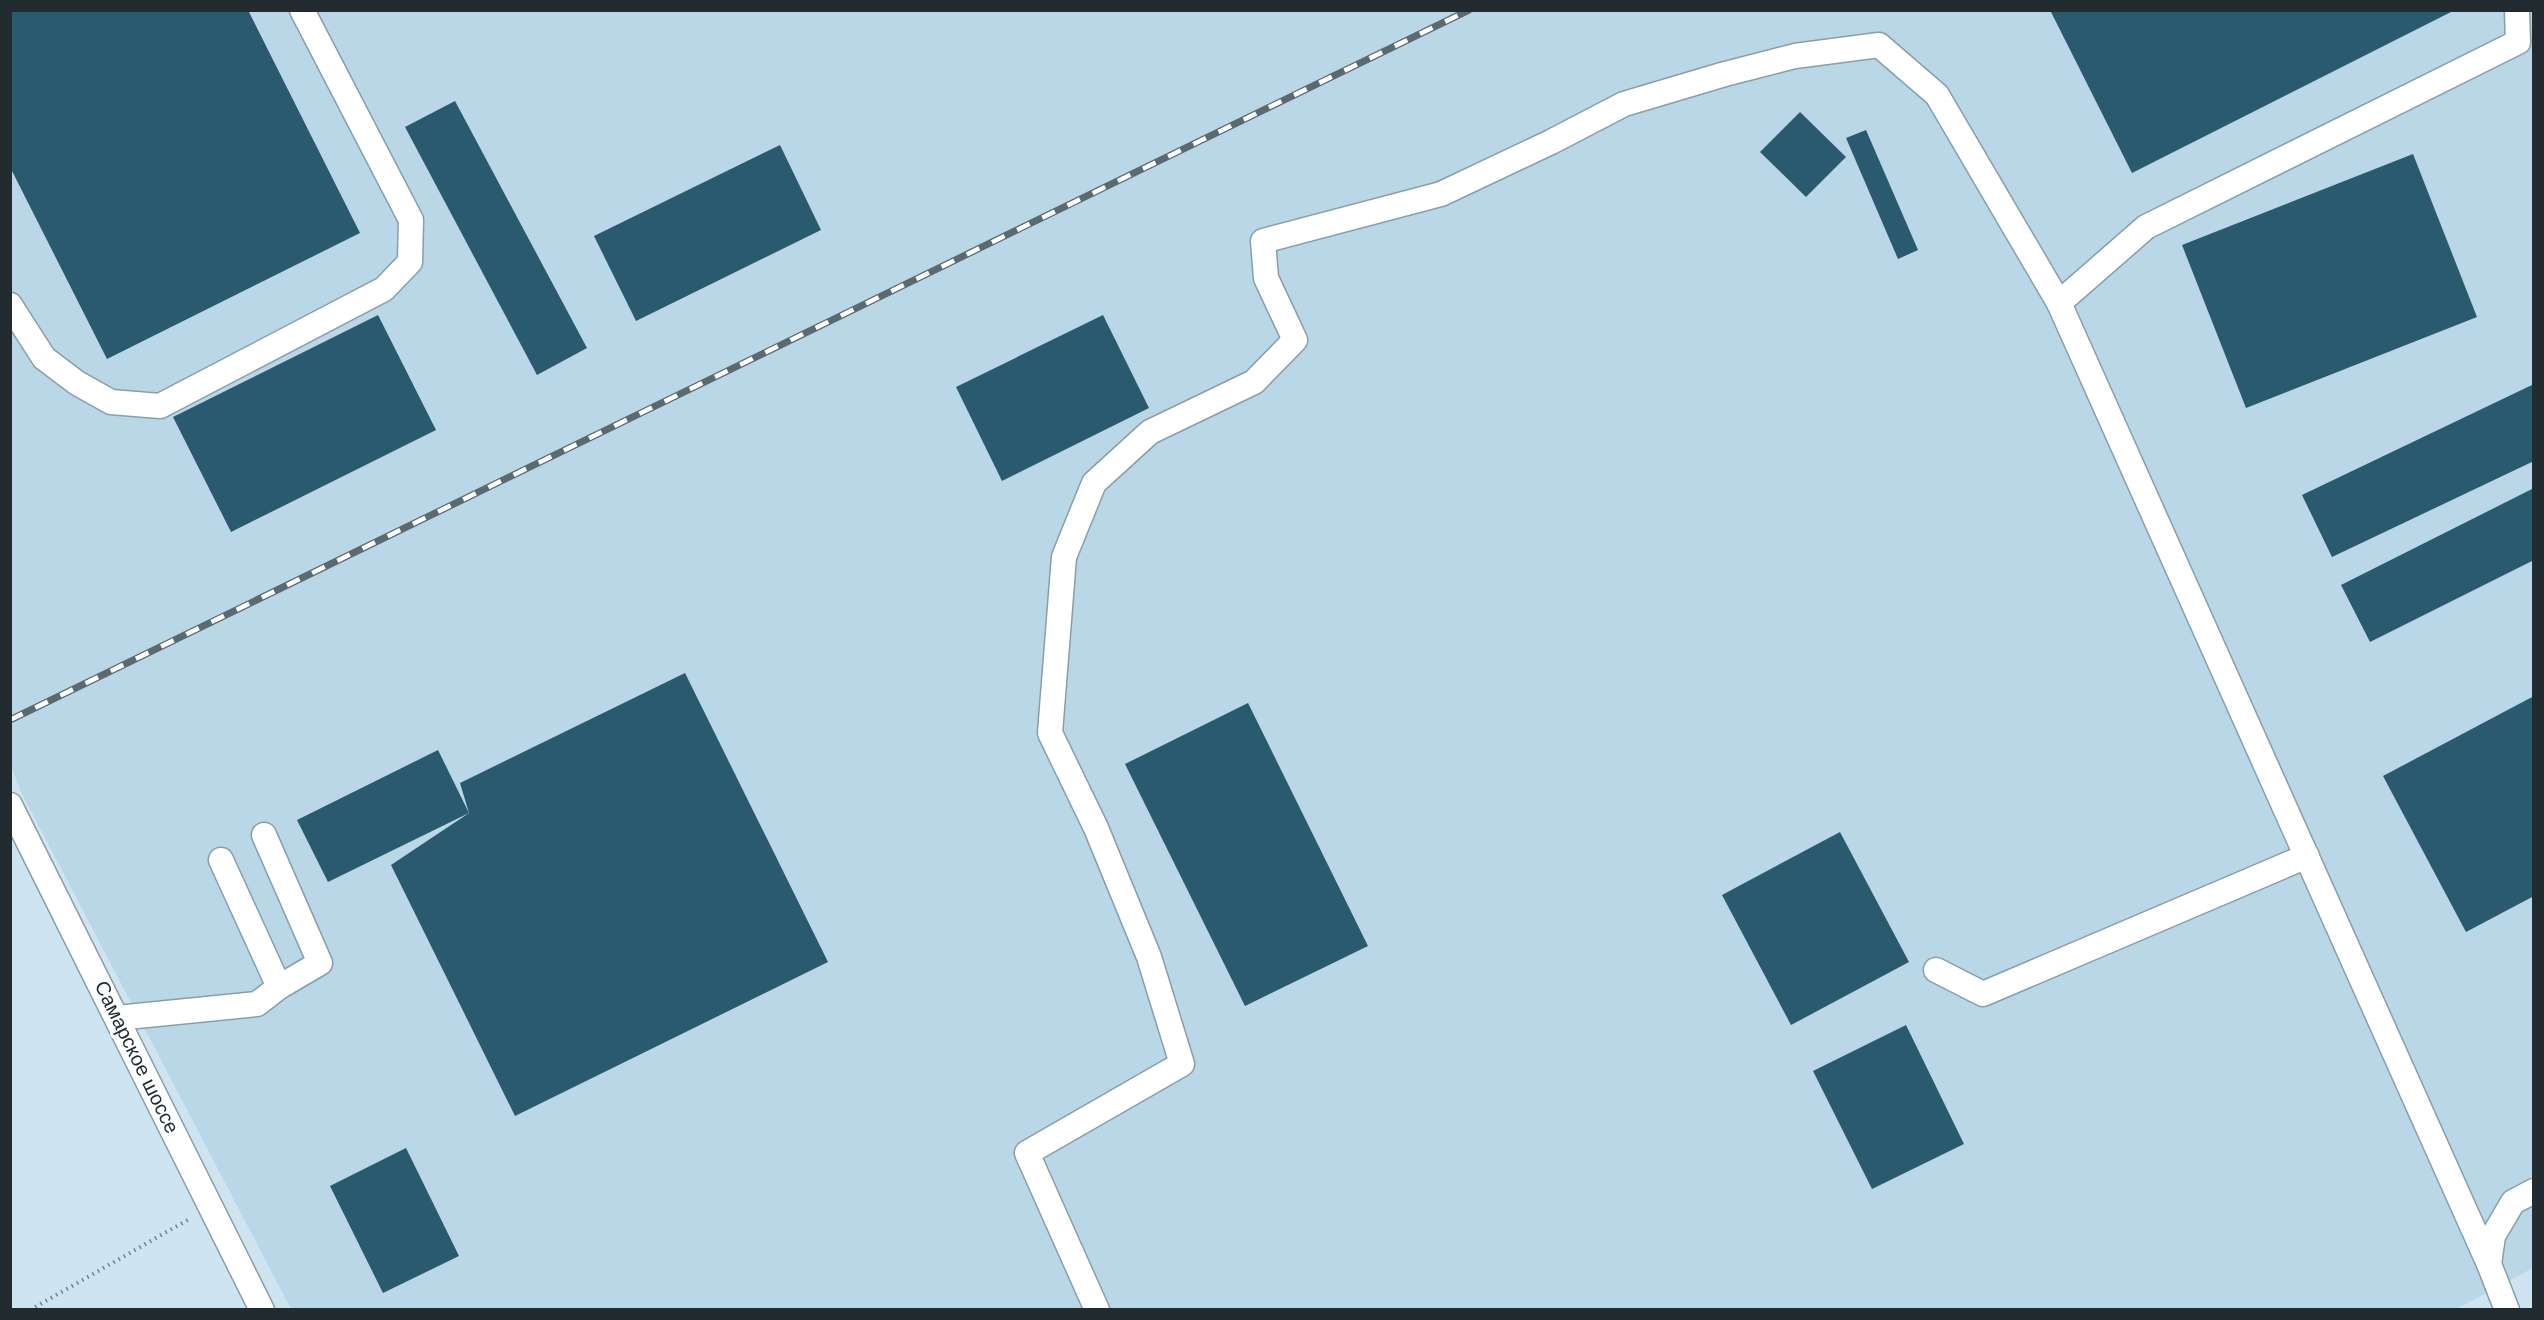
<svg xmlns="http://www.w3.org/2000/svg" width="2544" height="1320" font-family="Helvetica,sans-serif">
<rect width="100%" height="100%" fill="#cee5f1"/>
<!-- built -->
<path fill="#b9d7e6" d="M11,11H2533V1268L2456,1309H291L21,792L11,766Z"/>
<!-- building -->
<g fill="#2a5a6f">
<path d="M10,10H248L360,233L107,359L10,167Z"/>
<path d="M2050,10H2455L2132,173Z"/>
<path d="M455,101L587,348L537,375L405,127Z"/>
<path d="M1800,112L1846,157L1806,197L1760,152Z"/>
<path d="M1866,130L1918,250L1898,259L1846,138Z"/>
<path d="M780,145L821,230L636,321L594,236Z"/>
<path d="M2413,154L2477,317L2246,408L2182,245Z"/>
<path d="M378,315L436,430L231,532L173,417Z"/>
<path d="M1103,315L1149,408L1002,481L956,387Z"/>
<path d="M2534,384V461L2332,557L2302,495Z"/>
<path d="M2534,488V560L2370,642L2341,585Z"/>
<path d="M685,673L828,962L515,1116L391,865L469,813L460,783Z"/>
<path d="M2534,696V896L2466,932L2383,776Z"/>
<path d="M1248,703L1368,946L1245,1006L1125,764Z"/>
<path d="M438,750L469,813L328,882L297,820Z"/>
<path d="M1840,832L1909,962L1791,1025L1722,895Z"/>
<path d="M1906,1025L1964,1144L1872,1189L1813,1071Z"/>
<path d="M406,1148L459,1256L383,1293L330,1186Z"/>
</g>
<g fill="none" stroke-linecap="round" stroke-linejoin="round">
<defs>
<g id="minor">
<path d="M10,305L44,358L77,383L111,402L160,406L384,289L410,262L411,220L302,10"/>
<path d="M10,805L262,1310"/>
<path d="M221,860L279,987"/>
<path d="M1936,970L1983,994L2307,856"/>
<path d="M117,1018L257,1004L279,987L320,963L264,835"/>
<path d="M2489,1264L2493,1236L2513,1202L2534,1191"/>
<path d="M1097,1310L1027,1153L1182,1064L1149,957L1096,828L1050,733L1064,557L1094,483L1150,432L1254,382L1295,340L1266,278L1263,241L1441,194L1551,142L1624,104L1725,74L1795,56L1879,45L1937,95L2059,303"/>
<path d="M2507,1310L2489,1264L2059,303L2146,227L2518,42L2517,10"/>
</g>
</defs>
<!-- minor casing -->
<use href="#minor" stroke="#889ea8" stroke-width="27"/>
<!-- path -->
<path stroke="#73838b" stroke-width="4" stroke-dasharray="1.5 4.5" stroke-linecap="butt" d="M30,1310L191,1218"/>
<!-- minor -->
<use href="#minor" stroke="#fff" stroke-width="24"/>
<defs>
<path id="rail" d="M10,720L1469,10"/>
</defs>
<!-- rail casing -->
<use href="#rail" stroke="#5b6970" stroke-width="7"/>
<!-- rail -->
<use href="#rail" stroke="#fff" stroke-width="4.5" stroke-dasharray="14" stroke-linecap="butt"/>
</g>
<g text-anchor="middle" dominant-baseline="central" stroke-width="6" stroke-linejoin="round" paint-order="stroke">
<!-- street labels -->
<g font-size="20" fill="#222b2f" stroke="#fff">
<text transform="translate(137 1057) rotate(64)">Самарское шоссе</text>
</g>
</g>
<!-- border -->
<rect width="2544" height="1320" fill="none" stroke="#222b2f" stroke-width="24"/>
</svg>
